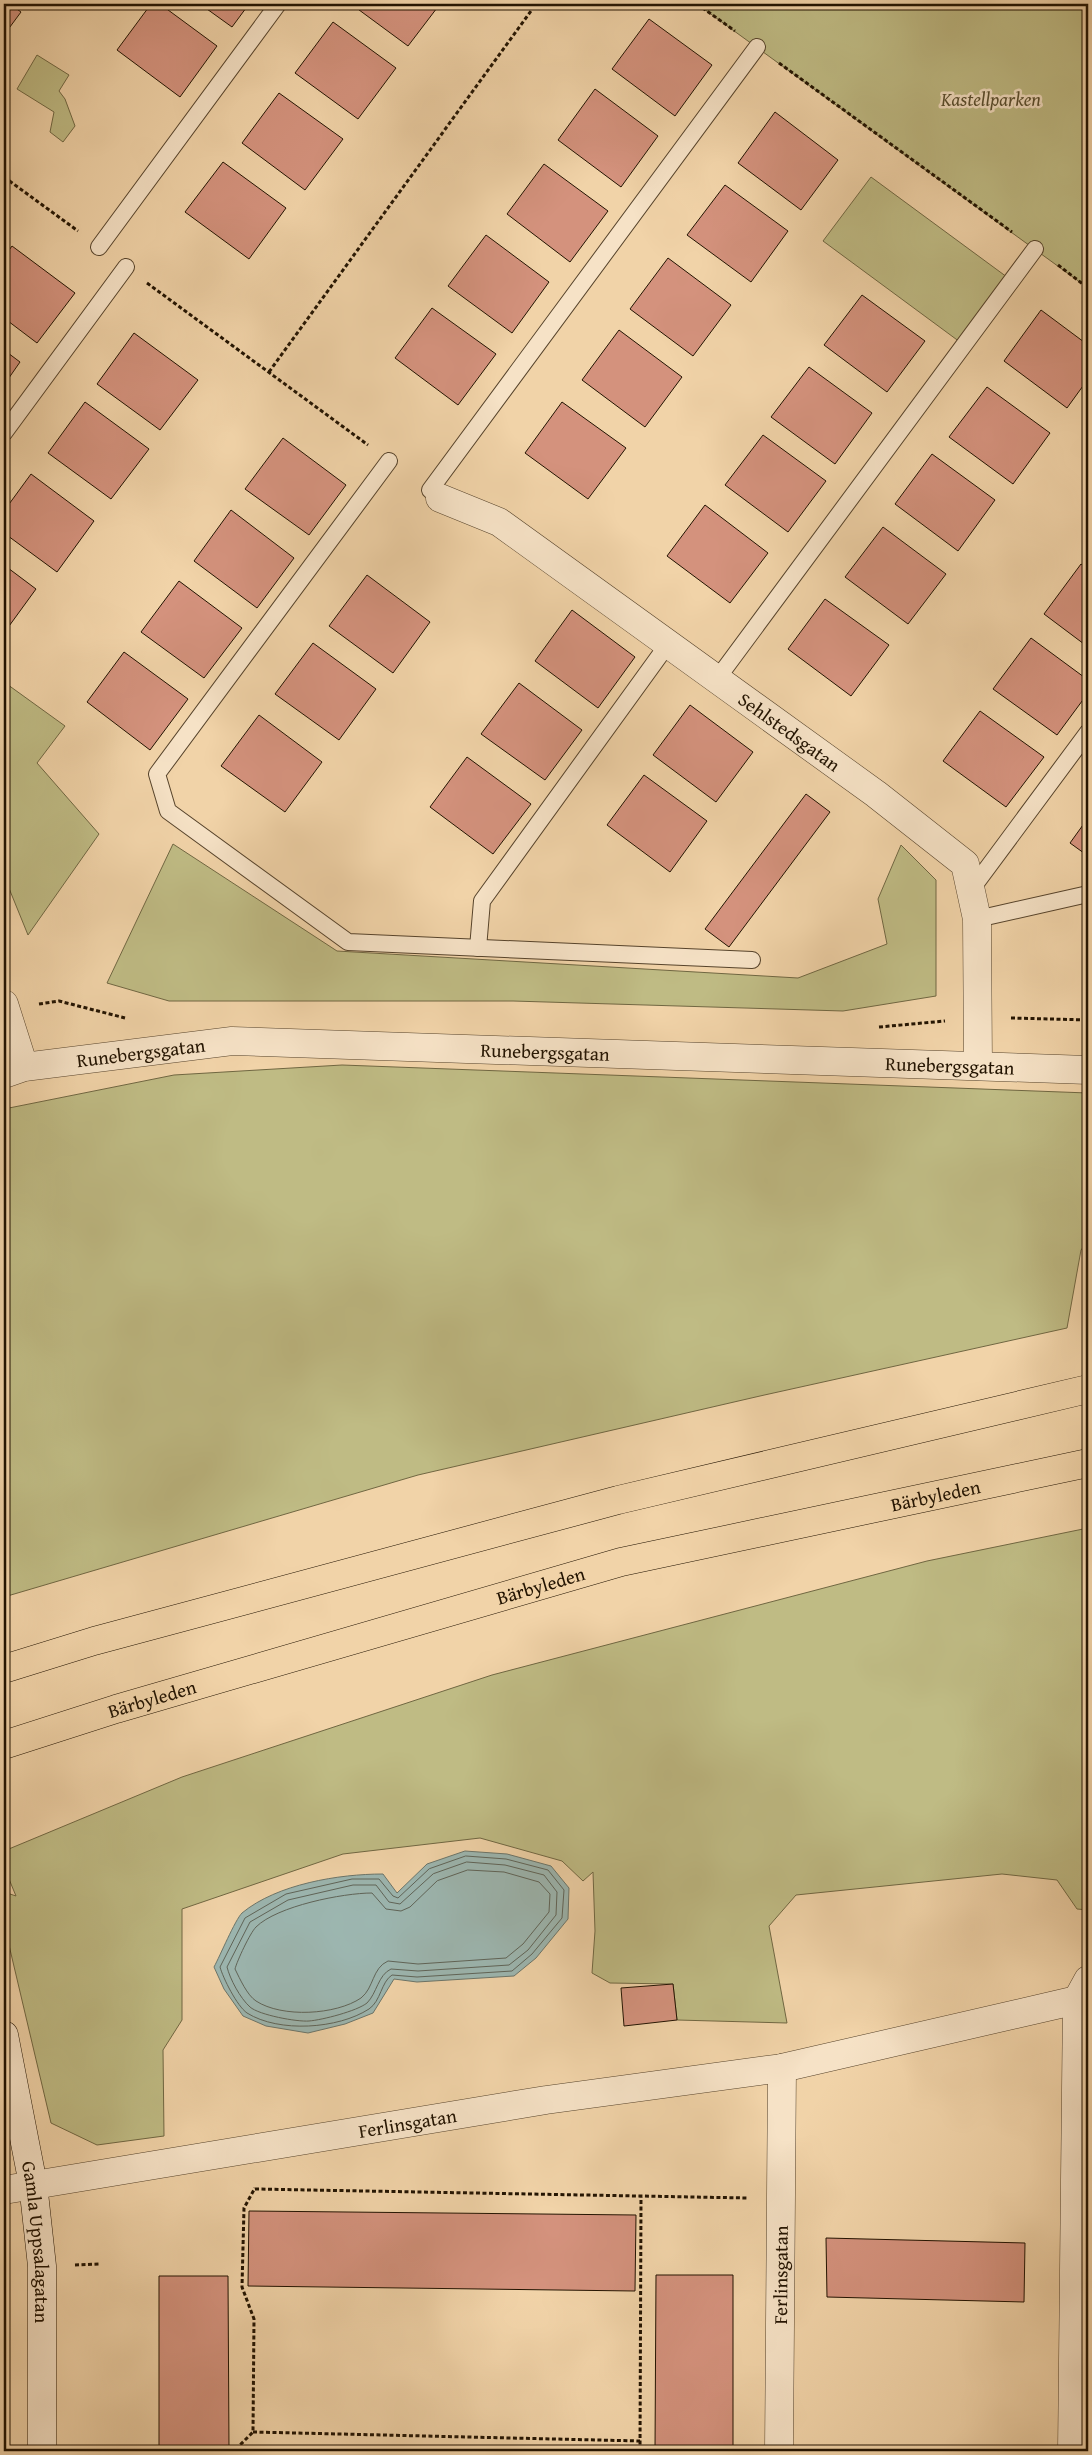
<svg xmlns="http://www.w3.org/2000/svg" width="1092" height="2455" font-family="'Gentium Book Plus',serif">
<rect width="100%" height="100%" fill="#f1d3a8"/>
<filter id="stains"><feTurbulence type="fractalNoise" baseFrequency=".004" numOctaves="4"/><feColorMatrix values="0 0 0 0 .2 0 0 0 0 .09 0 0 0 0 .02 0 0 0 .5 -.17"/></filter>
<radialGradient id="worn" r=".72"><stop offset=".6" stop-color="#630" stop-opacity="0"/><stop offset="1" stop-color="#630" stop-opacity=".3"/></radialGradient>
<!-- green -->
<g fill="#bfbb84" stroke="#706742">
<path d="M697,4H1088V288Z"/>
<path d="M37,55L69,75L59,91L65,99L75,126L63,142L50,132L54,112L17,89Z"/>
<path d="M871,177L1011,280L964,345L823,241Z"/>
<path d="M4,682L65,726L37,763L99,834L28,935L4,876Z"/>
<path d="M173,844L337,951L798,978L887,944L878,899L901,845L936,880V996L843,1011L513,1001H169L107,983Z"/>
<path d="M342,1065L1088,1093V1241L1081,1250L1067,1328L760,1396L418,1475L4,1597V1109L174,1075Z"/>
<path d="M1088,1528V1910L1077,1909L1057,1880L1002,1874L796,1895L769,1926L787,2023L677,2020L673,1984L610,1983L592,1973L595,1931L593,1872L583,1881L562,1861L480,1838L343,1854L182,1909V2020L163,2050L164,2136L97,2145L51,2123L4,1924V1892L16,1896L4,1867V1851L182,1777L492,1675L927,1561Z"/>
</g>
<!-- water -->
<path fill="#9cb6b0" stroke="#6b756a" d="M465,1851L507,1854L551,1866L569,1888L568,1919L536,1958L514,1976L417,1982L394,1979L373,2013L345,2024L308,2033L266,2026L243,2016L224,1989L214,1967C220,1956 235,1920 242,1913C277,1884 339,1874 383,1874L397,1893L427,1864Z"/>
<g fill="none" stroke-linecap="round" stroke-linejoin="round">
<!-- shore -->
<g stroke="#5f6458" stroke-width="1">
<path d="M466,1856L506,1859L548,1870L564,1890L562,1918L532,1954L512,1971L417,1977L392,1975C381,1982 381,2001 369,2009C338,2029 279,2033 247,2013C237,2006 223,1978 220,1967L245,1918L286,1894L352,1879H379L393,1896L398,1898L429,1869Z"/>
<path d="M467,1862L505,1865L544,1875L557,1892L556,1915L528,1950L509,1965L418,1971L391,1969C378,1975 377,1993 367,2003C357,2011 322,2020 309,2021C297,2022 259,2015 250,2007C240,1998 230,1979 227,1967L250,1922L288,1900L353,1885H376L389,1902L400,1904L433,1874Z"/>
<path d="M468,1870L504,1872L539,1882L550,1894L549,1912L523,1944L506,1958L418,1964L388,1961C372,1968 374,1988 361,1998C336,2015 282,2018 256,2001C247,1995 240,1979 235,1969C237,1961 250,1933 256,1927C277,1906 343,1893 372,1893L386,1909L401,1911L410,1907L437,1881Z"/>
</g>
</g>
<!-- building -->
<g fill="#d4927d" stroke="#221301">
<path d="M4,4H10L21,12L4,35Z"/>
<path d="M151,4H160L217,46L180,97L117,50Z"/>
<path d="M200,4H249L232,27Z"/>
<path d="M351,4H440L408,46Z"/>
<path d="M649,19L712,65L675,116L612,69Z"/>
<path d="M333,22L396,68L358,119L295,73Z"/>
<path d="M595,89L658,136L621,187L558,140Z"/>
<path d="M279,93L343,139L305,190L242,143Z"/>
<path d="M775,112L838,160L801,210L738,163Z"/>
<path d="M223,162L286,208L249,259L185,212Z"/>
<path d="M544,164L608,211L570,262L507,214Z"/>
<path d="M725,185L788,231L751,282L687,235Z"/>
<path d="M486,235L549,282L512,333L448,286Z"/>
<path d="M12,246L75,293L37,343L4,318V257Z"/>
<path d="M668,258L731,305L693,356L630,309Z"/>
<path d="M862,295L925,341L887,392L824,345Z"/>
<path d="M432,308L496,354L458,405L395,358Z"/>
<path d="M1041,310L1088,345V379L1067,408L1004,361Z"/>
<path d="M619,330L682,377L645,427L582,380Z"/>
<path d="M134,333L198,380L160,430L97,384Z"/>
<path d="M4,350L20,362L4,385Z"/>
<path d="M809,367L872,413L835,464L771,417Z"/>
<path d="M987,387L1050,433L1013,484L949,437Z"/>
<path d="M85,402L149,449L111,499L48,453Z"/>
<path d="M562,402L626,448L588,499L525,453Z"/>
<path d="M763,435L826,481L788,532L725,485Z"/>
<path d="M283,438L346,485L309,535L245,489Z"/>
<path d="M932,454L995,500L958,551L895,504Z"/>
<path d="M31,474L94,521L57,572L4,533V511Z"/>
<path d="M705,505L768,553L730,603L667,556Z"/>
<path d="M231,510L294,558L257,608L194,561Z"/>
<path d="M883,527L946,574L908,624L845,577Z"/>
<path d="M1081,564L1088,569V647L1044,614Z"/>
<path d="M4,565L36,589L4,633Z"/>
<path d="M367,575L430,622L393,673L329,626Z"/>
<path d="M179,581L242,628L204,678L141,632Z"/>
<path d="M825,599L889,645L851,696L788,649Z"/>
<path d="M572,610L635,657L598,708L535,661Z"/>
<path d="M1031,638L1088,680V693L1057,735L993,689Z"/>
<path d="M313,643L376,689L339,740L275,694Z"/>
<path d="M124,652L188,699L150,750L87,702Z"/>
<path d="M519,683L582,730L545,780L481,734Z"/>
<path d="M690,705L753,752L716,802L653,755Z"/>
<path d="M980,711L1044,757L1006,807L943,761Z"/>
<path d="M259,715L322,762L285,812L221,766Z"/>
<path d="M467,757L531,804L493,854L430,807Z"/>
<path d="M644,775L707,821L670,872L607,825Z"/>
<path d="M806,794L830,812L729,947L705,929Z"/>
<path d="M1088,818V856L1070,843Z"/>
<path d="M673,1984L677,2020L624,2026L621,1988Z"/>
<path d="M249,2211L636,2215L635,2291L248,2286Z"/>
<path d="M826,2238L1025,2243L1024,2302L827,2297Z"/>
<path d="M656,2275H733V2451H655Z"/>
<path d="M159,2276H228L229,2451H159Z"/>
</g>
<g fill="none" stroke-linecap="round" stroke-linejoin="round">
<defs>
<g id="lane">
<path d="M99,247L278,4"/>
<path d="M4,433L126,267"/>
<path d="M389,461L157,774L168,811L348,942L752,960"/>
<path d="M430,490L757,47"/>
<path d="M717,679L1035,249"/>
<path d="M971,890L1088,732"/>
<path d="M977,919L1088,894"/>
<path d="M478,948L482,901L668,644"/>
</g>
<g id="street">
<path id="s1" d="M440,498L499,522L876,794L965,864L977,919L978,1066"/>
<path d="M4,1004L24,1067"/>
<path id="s2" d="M4,1074L24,1067L232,1041L1088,1070"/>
<path id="s3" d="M4,2190L546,2100L782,2068L1077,2000L1088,1980"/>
<path id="s4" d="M779,2451L782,2068"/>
<path d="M1072,2451L1077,2000"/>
</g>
<g id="secondary">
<path id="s5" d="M4,2035L33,2184L42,2266V2451"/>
</g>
<g id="primary">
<path d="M4,1669L94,1641L618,1500L1088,1389"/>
<path id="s6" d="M4,1745L116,1709L621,1562L1088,1463"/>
</g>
</defs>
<!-- lane casing -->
<use href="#lane" stroke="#56432b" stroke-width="18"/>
<!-- street casing -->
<use href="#street" stroke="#56432b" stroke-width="29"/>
<!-- secondary casing -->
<use href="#secondary" stroke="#221301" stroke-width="29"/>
<!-- primary casing -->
<use href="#primary" stroke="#221301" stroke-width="29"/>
<!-- path -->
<g stroke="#221301" stroke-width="3" stroke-dasharray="4 2.5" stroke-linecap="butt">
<path d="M697,4L735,31"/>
<path d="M779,63L1012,232"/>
<path d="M4,177L78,231"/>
<path d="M1058,265L1088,288"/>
<path d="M147,283L368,445"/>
<path d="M269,372L536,4"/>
<path d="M39,1004L59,1001L125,1018"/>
<path d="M1011,1018L1088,1020"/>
<path d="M879,1027L945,1021"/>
<path d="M255,2189L748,2198"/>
<path d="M75,2265L99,2264"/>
<path d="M253,2432L640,2441"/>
<path d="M240,2451V2445L253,2432L254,2319L242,2287L244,2208L255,2188"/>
<path d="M640,2451L641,2197"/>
</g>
<!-- lane -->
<use href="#lane" stroke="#f6e2c6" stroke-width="16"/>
<!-- street -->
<use href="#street" stroke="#f6e2c6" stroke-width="28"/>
<!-- secondary -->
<use href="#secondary" stroke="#f6e2c6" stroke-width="28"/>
<!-- primary -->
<use href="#primary" stroke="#f1d3a8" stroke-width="28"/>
</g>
<g text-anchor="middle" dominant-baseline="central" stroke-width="5" stroke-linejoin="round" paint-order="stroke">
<!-- park labels -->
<g font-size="19" font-style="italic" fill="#594e2f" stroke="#f6e2c6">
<text x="991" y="99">Kastellparken</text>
</g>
<!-- street labels -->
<g font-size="19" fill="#221301" stroke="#f6e2c6">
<text stroke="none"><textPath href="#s1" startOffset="422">Sehlstedsgatan</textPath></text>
<text stroke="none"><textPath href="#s2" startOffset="544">Runebergsgatan</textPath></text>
<text stroke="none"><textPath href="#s2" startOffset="139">Runebergsgatan</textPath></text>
<text stroke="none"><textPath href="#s2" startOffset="949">Runebergsgatan</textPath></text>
<text stroke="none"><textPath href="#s6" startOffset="965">Bärbyleden</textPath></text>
<text stroke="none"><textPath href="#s6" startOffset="560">Bärbyleden</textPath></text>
<text stroke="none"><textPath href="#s6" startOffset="155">Bärbyleden</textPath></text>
<text stroke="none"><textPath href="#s3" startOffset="409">Ferlinsgatan</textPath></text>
<text stroke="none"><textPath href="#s5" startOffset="210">Gamla Uppsalagatan</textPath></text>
<text stroke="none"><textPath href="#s4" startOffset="176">Ferlinsgatan</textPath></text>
</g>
</g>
<!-- margin -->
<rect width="1092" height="2455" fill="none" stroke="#f1d3a8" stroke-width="20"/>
<rect x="5" y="5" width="1082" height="2445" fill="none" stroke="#221301" stroke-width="2.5"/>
<rect x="10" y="10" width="1072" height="2435" fill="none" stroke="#221301"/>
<rect width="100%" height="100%" filter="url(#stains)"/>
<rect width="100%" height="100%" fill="url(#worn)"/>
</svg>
